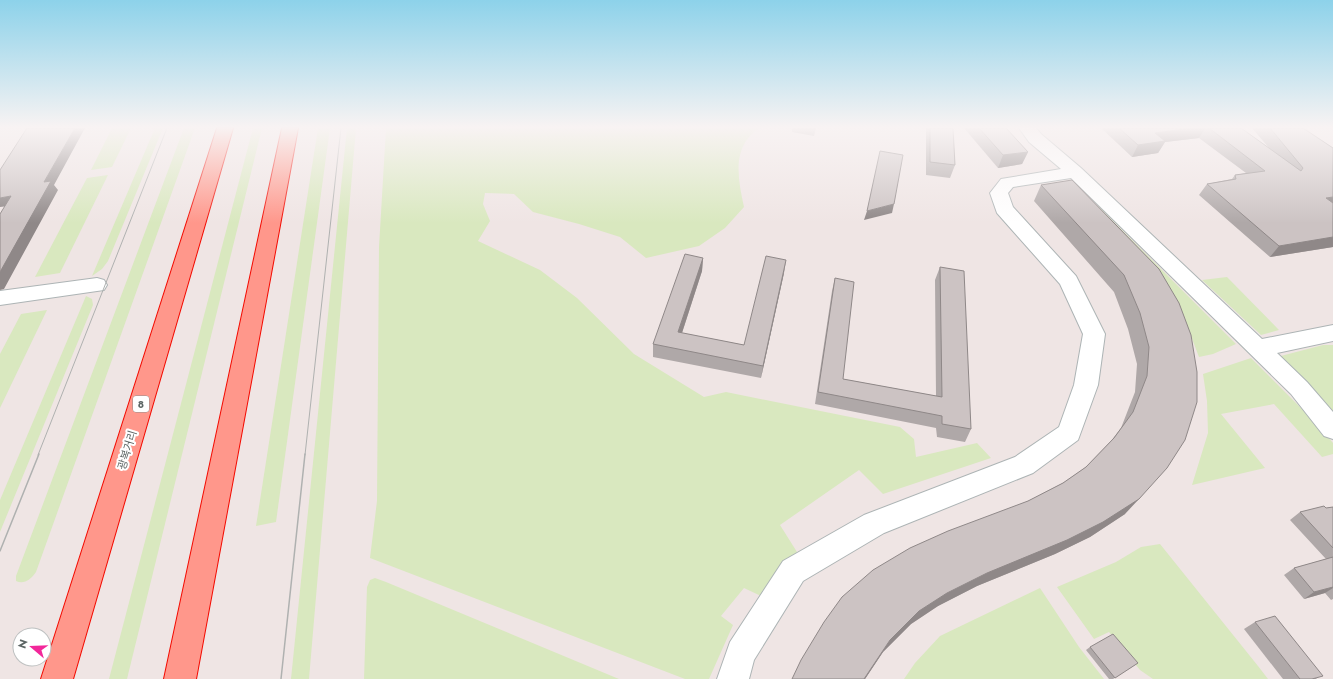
<svg xmlns="http://www.w3.org/2000/svg" width="1333" height="679" font-family="Jost,'Noto Sans KR',sans-serif">
<rect width="100%" height="100%" fill="#efe5e4"/>
<!-- green -->
<g fill="#d9e8bf">
<path d="M112,128H131L112,167L91,170Z"/>
<path d="M155,128H163L108,261L102,269L92,276Z"/>
<path d="M184,128H195L36,572C31,579 24,585 16,581V576Z"/>
<path d="M253,128H262L127,679H109Z"/>
<path d="M318,128H330L276,522L256,526Z"/>
<path d="M347,128H356L309,679H291Z"/>
<path d="M386,128H759C731,147 738,179 744,207L725,228L699,246L646,258L620,237L579,224L533,212L514,194L485,193L483,204L490,221L478,241L540,270L577,298L634,354L704,397L726,392L900,427L914,439L916,457L977,443L991,458L883,494L859,470L780,525L797,552L769,590L761,596L744,588L721,616L733,625L709,679H685L370,558L377,501L379,247Z"/>
<path d="M108,175L60,273L35,277L87,178Z"/>
<path d="M1097,205L1236,344L1213,354L1199,357L1191,336L1176,309Z"/>
<path d="M1227,277L1279,330L1261,335L1202,280Z"/>
<path d="M86,296L92,299L93,305L0,532V500Z"/>
<path d="M47,310L0,408V354L21,314Z"/>
<path d="M1323,345H1333V411L1329,410L1277,357Z"/>
<path d="M1251,358L1315,422L1333,443V454L1322,457L1274,404L1221,414L1265,468L1192,485L1208,433L1207,401L1203,374Z"/>
<path d="M1160,544L1258,666L1268,679H1153L1140,670L1109,632L1094,639L1057,587L1116,562L1141,547Z"/>
<path d="M375,578L386,582L619,679H364L367,587L370,580Z"/>
<path d="M1040,588L1079,647L1104,679H904L915,663L940,636Z"/>
</g>
<g fill="none" stroke-linecap="round" stroke-linejoin="round">
<defs>
<g id="minor">
<path d="M1019,128H1036L1041,134L1081,168L1262,339L1333,325V341L1277,353L1307,382L1333,412V439L1324,436L1291,394L1071,178L1013,187L1008,193L1013,207L1076,276L1105,334L1098,385L1078,440L1033,473L884,533L803,581L754,660L749,679H717L730,642L783,561L864,515L1015,457L1059,427L1074,385L1083,334L1060,284L997,213L990,193L1001,179L1061,169L1029,142Z"/>
<path d="M97,278L104,280L107,285L104,290L0,305V291Z"/>
</g>
<g id="highway">
<path d="M217,128H233L73,679H41Z"/>
<path d="M282,128H298L196,679H164Z"/>
</g>
</defs>
<!-- minor casing -->
<use href="#minor" stroke="#adb4b5" stroke-width="2"/>
<!-- highway casing -->
<use href="#highway" stroke="#f30a00" stroke-width="2"/>
<!-- minor -->
<use href="#minor" fill="#fff" fill-rule="evenodd"/>
<!-- highway -->
<use href="#highway" fill="#ff978b" fill-rule="evenodd"/>
<!-- tram-far1 -->
<g stroke="#afb1b0" stroke-width="1">
<path d="M38,455L167,128"/>
<path d="M305,455L341,128"/>
</g>
<!-- tram -->
<g stroke="#afb1b0" stroke-width="1.5">
<path d="M0,551L39,454"/>
<path d="M281,679L305,454"/>
</g>
</g>
<!-- wall -->
<g fill="#afa8a8">
<path d="M792,128H816L814,136L792,132Z"/>
<path d="M926,128H953L955,165L950,178L926,175Z"/>
<path d="M964,128H1006L1028,152L1022,164L998,168Z"/>
<path d="M1101,128H1241L1269,148L1252,128H1303L1333,148V247L1270,257L1199,195L1207,184L1232,179L1235,175L1246,173L1199,138L1165,142L1158,153L1132,157Z"/>
<path d="M1041,185L1179,303L1125,514L1090,537L1055,554L977,586L938,606L911,624L883,652L865,679H792L1028,501L1063,483L1086,467L1111,441L1121,428L1135,392L1137,364L1128,329L1114,292L1034,201Z"/>
<path d="M703,258L702,271L682,333L744,345L784,273L761,378L653,357V344Z"/>
<path d="M940,267L971,429L965,442L937,437L936,428L815,404L832,291L835,278L843,379L936,396L935,280Z"/>
<path d="M1333,507V599L1331,600L1325,593L1304,599L1284,575L1294,568L1326,559L1290,520L1300,512Z"/>
<path d="M1255,622L1317,679H1283L1244,629Z"/>
<path d="M1090,647L1138,663L1113,679H1109L1086,650Z"/>
</g>
<!-- shaded-wall -->
<g fill="#8f8888">
<path d="M75,128H85L54,185L58,190L4,289L0,290V272L44,182Z"/>
<path d="M1192,128H1205L1199,138L1165,142L1158,153L1132,157L1138,145L1155,133Z"/>
<path d="M1028,152L1022,164L998,168L1003,155Z"/>
<path d="M11,196L18,205L0,207V198Z"/>
<path d="M1333,197V207L1326,198Z"/>
<path d="M894,204L892,213L864,220L867,211Z"/>
<path d="M1333,237V247L1270,257L1279,246Z"/>
<path d="M703,258L702,271L678,345V332Z"/>
<path d="M786,260L784,273L761,378L763,366Z"/>
<path d="M1139,499L1125,514L1090,537L1055,554L977,586L938,606L911,624L883,652L865,679H864L890,640L919,611L947,593L987,573Z"/>
<path d="M1333,587V588L1325,593L1304,599L1314,592Z"/>
</g>
<!-- building -->
<g fill="#ccc3c3" stroke="#8f8888">
<path d="M27,128H75L44,182L51,181L0,272V214L11,196L0,198V170Z"/>
<path d="M930,128H953L955,165L930,162Z"/>
<path d="M979,128H1006L1028,152L1003,155Z"/>
<path d="M1119,128H1192L1155,133L1165,141L1138,145Z"/>
<path d="M1209,128H1241L1301,171L1303,168L1270,128H1303L1333,148V197L1326,198L1333,203V237L1279,246L1207,184L1236,179L1235,175L1265,171Z"/>
<path d="M880,151L903,155L894,204L867,211Z"/>
<path d="M1072,180L1159,269L1179,303L1191,335L1197,372V402L1185,440L1167,468L1139,499L1103,522L1067,540L987,573L947,593L919,611L890,640L864,679H792L801,660L824,622L842,597L873,570L910,548L948,531L1028,501L1063,483L1086,467L1114,438L1133,412L1147,376L1149,347L1140,313L1124,275L1041,185Z"/>
<path d="M685,254L703,258L678,332L744,345L766,256L786,260L763,366L653,344Z"/>
<path d="M940,267L964,271L971,429L942,424V416L818,392L835,278L854,282L843,379L942,397Z"/>
<path d="M1324,506L1326,508L1333,507V548L1300,512Z"/>
<path d="M1333,557V587L1314,592L1294,568Z"/>
<path d="M1275,616L1323,676L1312,679H1300L1255,622Z"/>
<path d="M1113,634L1138,663L1115,678L1090,647Z"/>
</g>
<!-- sky -->
<linearGradient id="sky" x2="0" y2="1"><stop stop-color="#8dd2ea"/><stop offset="0.57" stop-color="#f8f3f3"/><stop offset="1" stop-color="#f8f3f3" stop-opacity="0"/></linearGradient>
<rect width="1333" height="223" fill="url(#sky)"/>
<g text-anchor="middle" dominant-baseline="central" stroke-width="4" stroke-linejoin="round" paint-order="stroke">
<!-- shield labels -->
<rect fill="#fff" stroke="#8d9392" stroke-width="1" x="133" y="396" width="16" height="16" rx="3"/>
<g font-size="10" font-weight="bold" fill="#5c6564">
<text x="141" y="404">8</text>
</g>
<!-- street labels -->
<g font-size="11" fill="#5c6564" stroke="#fff">
<text transform="translate(127 450) rotate(-73)">광복거리</text>
</g>
</g>
<!-- north arrow -->
<g transform="translate(32 647) rotate(289)"><circle r="19" fill="#ffffff" stroke="#bec1c1"/>
<path d="M0-3L7 15L0 10L-7 15Z" fill="#f2279a"/>
<text y="-6" font-size="11" font-weight="bold" text-anchor="middle" fill="#5c6564">N</text>
</g>
</svg>
